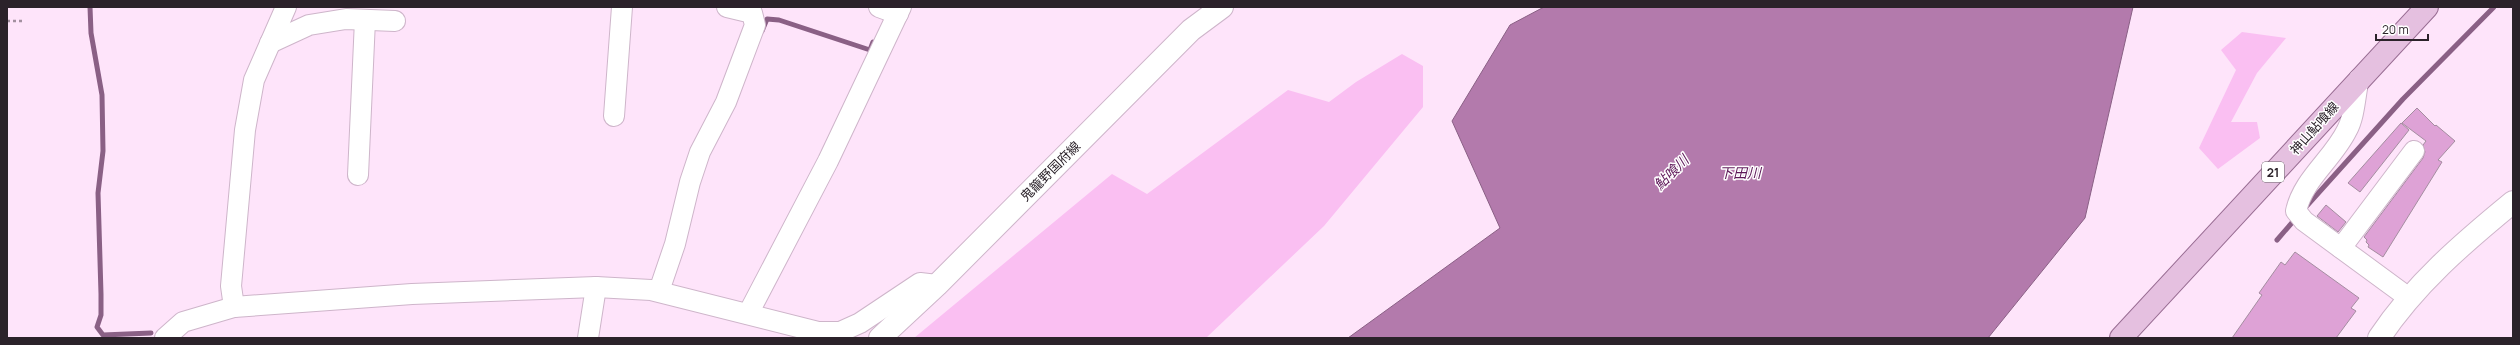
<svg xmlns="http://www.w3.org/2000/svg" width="2520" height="345" font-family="Manrope,'Noto Sans JP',sans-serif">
<rect width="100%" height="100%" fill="#fee4fa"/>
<!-- green -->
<g fill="#fabff2">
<path d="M2242,32L2286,38L2257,73L2231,122H2257L2260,138L2218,169L2199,148L2236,70L2221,50Z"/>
<path d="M1402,54L1423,66V107L1324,226L1206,338H914L1112,174L1147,194L1288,90L1329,102L1356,82Z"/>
</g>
<!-- water -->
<path fill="#b37aac" stroke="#8a6085" d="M1544,7H2133L2085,218L1988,338H1348L1500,228L1452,121L1510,25Z"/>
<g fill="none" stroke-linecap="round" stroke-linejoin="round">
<!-- stream -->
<g stroke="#8a6085" stroke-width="5">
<path d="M90,7L91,33L102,95L103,151L98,193L101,294V315L97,327L103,335L151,333"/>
<path d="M762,31L767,19L779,20L870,50L873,42"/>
<path d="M2304,209L2403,99L2494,7"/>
<path d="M2277,240L2296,218"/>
</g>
</g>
<!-- building -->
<g fill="#dea2d6" stroke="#a48da0">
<path d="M2417,108L2435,126L2436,125L2455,141L2438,160L2442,162L2383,257L2368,247L2369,245L2366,242L2367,240L2364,237L2423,158L2425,152L2423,145L2426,141L2402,123Z"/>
<path d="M2401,123L2409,130L2360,192L2348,183Z"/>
<path d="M2326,205L2346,222L2338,232L2317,216Z"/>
<path d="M2295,252L2359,298L2351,308L2356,311L2336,338H2232L2262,295L2259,293L2281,262L2285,265Z"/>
</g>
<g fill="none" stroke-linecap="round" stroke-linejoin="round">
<defs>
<g id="street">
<path d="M879,7L898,14"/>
<path d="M270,43L309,25L346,19L395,21"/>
<path d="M2359,79C2355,94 2355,116 2347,130C2333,159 2303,179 2296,211L2304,221L2409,298"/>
<path d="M614,116L622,7"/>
<path d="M358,175L365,20"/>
<path d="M2341,248L2414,151"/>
<path d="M659,291L675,244L690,182L700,152L726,102L755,25L752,13L727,7"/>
<path d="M234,307L231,286L245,130L254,80L286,7"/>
<path d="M748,314L828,161L901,7"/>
<path d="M165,338L183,322L234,307L412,294L596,287L651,290L818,332H840L860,323L920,283L937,285"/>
<path d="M588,338L596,287"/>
</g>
<g id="secondary">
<path d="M880,338L937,285L1191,30L1222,7"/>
<path d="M2379,338C2415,284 2463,243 2513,202"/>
</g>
<path id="primary" d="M2121,338L2427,7"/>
</defs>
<!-- street casing -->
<use href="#street" stroke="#ceb5ca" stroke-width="22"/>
<!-- secondary casing -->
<use href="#secondary" stroke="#ceb5ca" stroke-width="24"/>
<!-- primary casing -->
<use href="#primary" stroke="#996d93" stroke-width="24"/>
<!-- path -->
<path stroke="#a390a0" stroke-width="2.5" stroke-dasharray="3 3" stroke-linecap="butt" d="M7,21H24"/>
<!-- street -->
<use href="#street" stroke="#fff" stroke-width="20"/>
<!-- secondary -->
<use href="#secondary" stroke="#fff" stroke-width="22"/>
<!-- primary -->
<use href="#primary" stroke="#e5c0e0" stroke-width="22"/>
</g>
<g text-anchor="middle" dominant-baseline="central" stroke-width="3" stroke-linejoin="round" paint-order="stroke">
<!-- shield labels -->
<rect fill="#fff" stroke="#6b646a" stroke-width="1" x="2262" y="162" width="22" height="20" rx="3"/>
<g font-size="12" font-weight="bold" fill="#2b222a">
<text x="2273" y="172">21</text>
</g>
<!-- street labels -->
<g font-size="13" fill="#2b222a" stroke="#fff">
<text transform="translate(2314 128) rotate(-48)">神山鮎喰線</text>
<text transform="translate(1050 171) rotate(-45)">鬼籠野国府線</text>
</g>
<!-- water labels -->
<g font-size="14" font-style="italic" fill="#5e1859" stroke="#fff">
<text transform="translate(1671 172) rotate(-45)">鮎喰川</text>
<text x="1740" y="172">下田川</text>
</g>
</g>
<!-- border -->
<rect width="2520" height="345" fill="none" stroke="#2b222a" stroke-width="16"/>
<!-- scale -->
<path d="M2376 34v6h52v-6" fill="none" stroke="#2b222a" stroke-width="2"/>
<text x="2382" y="34" font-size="12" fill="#2b222a" stroke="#ffffff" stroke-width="3" paint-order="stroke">20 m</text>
</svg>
